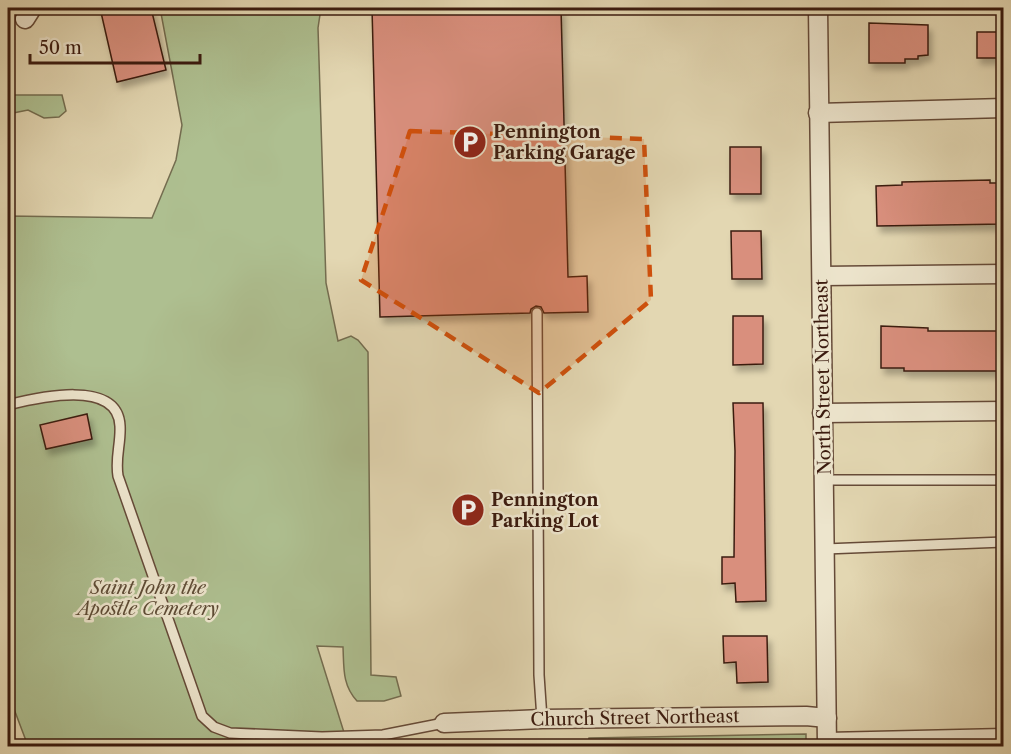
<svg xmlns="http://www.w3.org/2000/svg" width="1011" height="754" font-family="'Libre Caslon Text',serif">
<defs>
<filter id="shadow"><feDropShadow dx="3.5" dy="6" stdDeviation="3" flood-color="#0004"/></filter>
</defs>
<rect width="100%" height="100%" fill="#e3d7b2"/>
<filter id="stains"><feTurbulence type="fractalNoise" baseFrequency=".00333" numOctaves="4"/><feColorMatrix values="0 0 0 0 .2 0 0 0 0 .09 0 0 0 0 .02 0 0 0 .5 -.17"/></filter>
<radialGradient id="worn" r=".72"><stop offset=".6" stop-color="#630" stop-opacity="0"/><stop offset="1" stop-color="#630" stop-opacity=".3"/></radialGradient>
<!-- green -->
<g fill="#aebf90" stroke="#746d50" stroke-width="1.5">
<path d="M160,8H321L318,28L326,283L338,341L351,336L358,340L368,352L371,675L396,677L401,696L384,701H357C342,685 344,667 343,647L317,646L347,742L343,746H28L8,693V216L152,218L176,160L182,125Z"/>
<path d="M8,95H62L66,111L59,117L44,118L28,110L8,114Z"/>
<path d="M806,734V746H588L589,738Z"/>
</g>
<!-- building -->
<g fill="#d98f7d" stroke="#3b1b0f" stroke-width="1.5" filter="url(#shadow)">
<path d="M100,8H151L166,70L117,82Z"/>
<path d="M372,8H561L568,277L587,276L588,312L544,313L541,307L536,306L531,309L530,313L380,317Z"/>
<path d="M869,23L928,25V55L918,56V59H905V63H869Z"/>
<rect x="977" y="32" width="27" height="26"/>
<rect x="730" y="147" width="31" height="47"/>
<path d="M990,180V183H1004V224L877,226L876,186L902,185V182Z"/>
<path d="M731,231H761L762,279H732Z"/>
<path d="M733,316H763V364L733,365Z"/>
<path d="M881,326L928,328V331H1004V371H904V368H881Z"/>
<path d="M733,403H763L766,601L736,602L735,583L722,584V557H734L735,451Z"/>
<path d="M87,414L92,439L46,449L40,425Z"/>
<path d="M723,636H767L768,682L737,683L736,662L724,663Z"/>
</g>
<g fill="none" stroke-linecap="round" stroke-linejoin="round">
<defs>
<g id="lane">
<path d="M537,313L539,675L542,719"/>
<path d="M8,405C36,398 118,378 120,426C121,444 115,457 118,476L202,716L214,727L230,733L322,737L383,735L444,723"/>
<path d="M823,480H1004"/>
<path d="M825,549L1004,542"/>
</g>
<g id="street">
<path d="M818,8L827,746"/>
<path d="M25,19L32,8"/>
<path d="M818,113L1004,108"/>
<path d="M822,276L1004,274"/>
<path d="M822,413L1004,411"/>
<path d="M444,723L542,719L806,716L827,718"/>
<path d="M827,742L1004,738"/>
</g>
</defs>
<!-- lane casing -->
<use href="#lane" stroke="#654a38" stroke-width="12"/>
<!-- street casing -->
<use href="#street" stroke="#654a38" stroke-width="21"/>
<!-- lane -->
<use href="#lane" stroke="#ede5cd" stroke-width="9"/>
<!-- street -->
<use href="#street" stroke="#ede5cd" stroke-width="18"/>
</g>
<!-- marked area -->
<path fill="#ce500c" fill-opacity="0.2" stroke="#ce500c" stroke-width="4.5" stroke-dasharray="12 8" stroke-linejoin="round" d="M410,131L644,139L651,300L539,393L361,280Z"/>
<!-- icons -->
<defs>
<symbol id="parking-disc" viewBox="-11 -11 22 22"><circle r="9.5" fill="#8f2418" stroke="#ede5cd"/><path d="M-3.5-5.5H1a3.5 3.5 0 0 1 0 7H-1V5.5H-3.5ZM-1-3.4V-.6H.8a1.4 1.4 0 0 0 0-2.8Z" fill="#fff"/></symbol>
</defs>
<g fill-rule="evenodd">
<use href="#parking-disc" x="451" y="123" width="38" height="38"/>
<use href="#parking-disc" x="449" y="491" width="38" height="38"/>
</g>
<g text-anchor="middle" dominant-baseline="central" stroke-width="5" stroke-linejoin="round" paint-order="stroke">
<!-- poi labels -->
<g font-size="18" font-weight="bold" fill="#3b1b0f" stroke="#ede5cd" text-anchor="start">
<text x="493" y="132">Pennington<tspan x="493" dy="21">Parking Garage</tspan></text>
<text x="491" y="500">Pennington<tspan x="491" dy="21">Parking Lot</tspan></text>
</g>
<!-- street labels -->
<g font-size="18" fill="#3b1b0f" stroke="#ede5cd">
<text transform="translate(823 377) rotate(-91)">North Street Northeast</text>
<text transform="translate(635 718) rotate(-1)">Church Street Northeast</text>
</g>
<!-- park labels -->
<g font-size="18" font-style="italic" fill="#5e4c36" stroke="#ede5cd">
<text x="148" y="588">Saint John the<tspan x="148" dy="21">Apostle Cemetery</tspan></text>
</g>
</g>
<!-- margin -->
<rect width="1011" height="754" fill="none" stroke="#e3d7b2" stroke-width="30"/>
<rect x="9" y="9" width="993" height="736" fill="none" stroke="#3b1b0f" stroke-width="3"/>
<rect x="15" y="15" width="981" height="724" fill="none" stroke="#3b1b0f" stroke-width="1.5"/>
<!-- scale -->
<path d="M30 54v9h170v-9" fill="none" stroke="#3b1b0f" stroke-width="3"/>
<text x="39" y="54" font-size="18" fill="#3b1b0f" stroke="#ede5cd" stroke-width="4.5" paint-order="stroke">50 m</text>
<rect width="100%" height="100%" filter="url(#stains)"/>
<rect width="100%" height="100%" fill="url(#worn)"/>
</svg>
